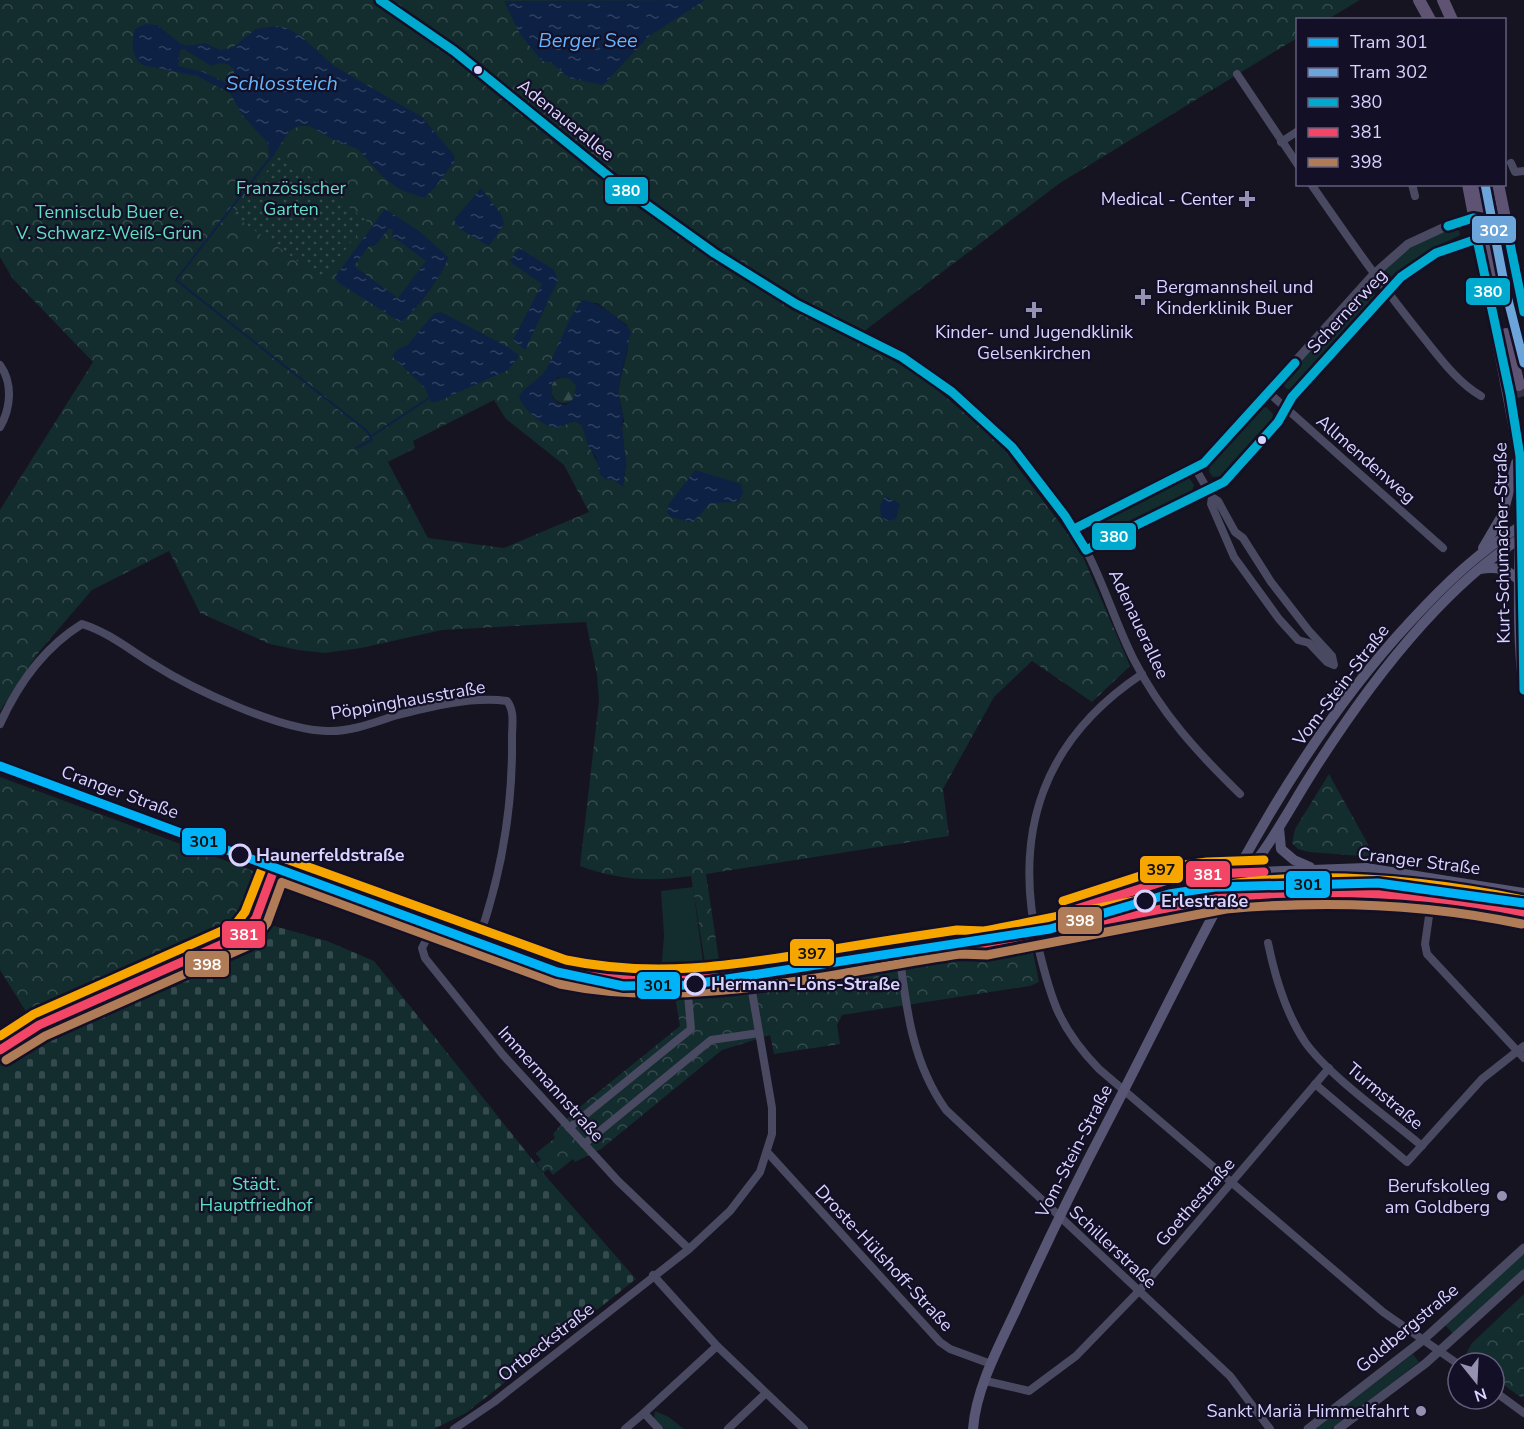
<svg xmlns="http://www.w3.org/2000/svg" width="1524" height="1429" font-family="'Nunito Sans',sans-serif">
<defs>
<pattern id="forest-firs" width="22" height="20" patternUnits="userSpaceOnUse" patternTransform="scale(1.5)"><rect width="22" height="20" fill="#132c2d"/><path d="M5 1l3.5 6h-7zM16 11l3.5 6h-7z" fill="#354a4c"/></pattern>
<pattern id="cemetery-stones" width="16" height="16" patternUnits="userSpaceOnUse" patternTransform="scale(1.5)"><rect width="16" height="16" fill="#132c2d"/><path d="M2 7V4a2 2 0 0 1 4 0v3zM10 15v-3a2 2 0 0 1 4 0v3z" fill="#354a4c"/></pattern>
<pattern id="park-crowns" width="20" height="18" patternUnits="userSpaceOnUse" patternTransform="scale(1.5)"><rect width="20" height="18" fill="#132c2d"/><path d="M2 6a3 3 0 1 1 6 0M12 15a3 3 0 1 1 6 0" fill="none" stroke="#354a4c"/></pattern>
<pattern id="garden-dots" width="8" height="8" patternUnits="userSpaceOnUse" patternTransform="scale(1.5)"><rect width="8" height="8" fill="#132c2d"/><path d="M2 2h.1M6 6h.1" fill="none" stroke="#354a4c" stroke-width="1.8" stroke-linecap="round"/></pattern>
<pattern id="water-ripples" width="26" height="14" patternUnits="userSpaceOnUse" patternTransform="scale(1.5)"><rect width="26" height="14" fill="#0d2144"/><path d="M2 4q2-2 4 0t4 0M15 11q2-2 4 0t4 0" fill="none" stroke="#304060"/></pattern>
</defs>
<rect width="100%" height="100%" fill="#161421"/>
<!-- grass -->
<g fill="#132c2d">
<path d="M1458,227L1460,235L1424,253L1393,278L1385,271C1400,248 1433,236 1458,227Z"/>
<path d="M1367,288H1371L1376,296L1292,389H1287L1284,386L1285,380Z"/>
<path d="M1266,407L1273,414L1272,421L1223,476L1213,477L1209,472L1210,464L1259,409Z"/>
<path d="M1189,478L1194,485L1191,493L1102,537L1092,531L1095,523L1182,479Z"/>
<path d="M693,887L704,969L661,973L664,935L661,891Z"/>
<path d="M1524,1252V1270L1454,1335L1445,1325Z"/>
<path d="M1413,1354L1419,1362L1331,1429H1314Z"/>
<path d="M655,1411L669,1417L684,1429H665L654,1419Z"/>
</g>
<!-- forest -->
<circle fill="url(#forest-firs)" cx="564" cy="390" r="13"/>
<!-- cemetery -->
<path fill="url(#cemetery-stones)" d="M246,918L327,941L374,961L543,1173L636,1279L466,1413L434,1429H0V1060L24,1042L135,993Z"/>
<!-- park -->
<g fill="url(#park-crowns)" fill-rule="evenodd">
<path d="M0,0H1360L1328,19L1298,20L1297,38L1060,183L855,338L923,378L998,441L1080,550L1130,666L1092,702L1032,661L994,697L943,789L949,836L706,874L720,967L706,969L691,876C653,882 617,880 580,866L599,701L597,675L586,622L442,630L361,648L325,653L298,650L270,644L200,613L169,551L92,590L38,653L0,711V510L93,362L13,279L0,257ZM579,303H597L627,325L628,348L618,390L624,421L622,428L626,464L623,486C597,471 592,454 582,425L575,421L557,427L526,388C554,375 567,329 579,303ZM494,400L506,419L564,465L589,512L504,548L428,538L388,462L415,448L413,441Z"/>
<path d="M1329,774L1369,846L1374,857L1309,852L1298,849L1292,843L1295,829Z"/>
<path d="M0,777L264,875L246,918L135,993L40,1034L0,970Z"/>
<path d="M1031,943L1039,982L1030,986L842,1015L837,1025L840,1044L774,1054L770,1035L722,1050L601,1149L575,1162L573,1159L553,1175L548,1169L543,1173L536,1163L541,1160L536,1153L555,1138L553,1134L570,1115L680,1026L675,997Z"/>
<path d="M1524,1294V1396L1522,1398L1494,1378V1363H1475L1466,1354L1472,1343Z"/>
</g>
<!-- garden -->
<path fill="url(#garden-dots)" d="M280,154L367,221L323,279L233,215Z"/>
<!-- water -->
<g fill="url(#water-ripples)" fill-rule="evenodd">
<path d="M705,0L649,36L603,85L569,78L551,62L542,61L520,34L504,1Z"/>
<path d="M145,24L157,25L181,44L188,46L205,43L220,50L232,48L256,29L276,26L287,28L302,37L334,66L422,117L454,155L455,161L435,187L424,198L399,189L383,177L358,149L334,140L310,126H299L289,131L270,161L268,143L243,116L230,93L197,76L143,65C130,56 132,43 135,29ZM184,49L211,66C220,62 227,62 234,69V81L226,83L203,72L178,66L180,50Z"/>
<path d="M481,188L501,214L504,224L489,246L460,229L454,220Z"/>
<path d="M385,209L419,231L448,257C446,271 413,316 400,322L339,283L335,277ZM389,228L393,230L392,236L426,261L398,298L354,266L369,246H375Z"/>
<path d="M519,248L553,269L558,280L525,350L513,340L542,284L512,263L510,260Z"/>
<path d="M583,300C594,300 627,322 631,332L618,390L623,416L622,428L626,464L623,486L612,479L606,480L600,474L596,457L588,446L582,425L574,421C569,423 562,427 556,427C543,428 523,408 519,397C522,388 537,382 545,371C558,352 569,312 583,300ZM558,377L570,378L576,386L574,398L566,405L558,403L552,397V383Z"/>
<path d="M441,312L508,347L520,356L508,370L437,402H431L425,388L392,356L398,349L406,346L434,314Z"/>
<path d="M695,470L741,484L743,493L738,502L710,503L699,516L691,522L671,517L667,512L669,504Z"/>
<path d="M887,497L900,504L896,519L887,521L881,517L880,506L884,498Z"/>
</g>
<g fill="none" stroke-linecap="round" stroke-linejoin="round">
<!-- stream -->
<g stroke="#0d2144" stroke-width="2">
<path d="M269,159L176,280L367,431L372,440L356,448"/>
<path d="M370,437L429,398"/>
</g>
<!-- primary-tunnel -->
<path stroke="#333142" stroke-width="12" stroke-dasharray="12 6" stroke-linecap="butt" d="M1519,385L1524,400"/>
<!-- minor -->
<g stroke="#4a4962" stroke-width="8">
<path d="M1237,74L1298,165"/>
<path d="M1281,142L1298,131"/>
<path d="M1511,163L1515,172L1524,171"/>
<path d="M1311,184C1347,236 1383,288 1423,337C1440,358 1458,383 1481,396"/>
<path d="M1412,184L1415,196"/>
<path d="M0,365C13,383 11,408 0,427"/>
<path d="M1269,393L1443,548"/>
<path d="M1195,468L1212,497L1211,504L1234,557L1279,619L1298,640L1309,643L1327,662L1334,665L1332,656L1309,631L1271,582L1243,538L1235,532L1218,501L1212,497"/>
<path d="M1086,550C1105,586 1116,625 1134,660C1161,713 1198,753 1240,794"/>
<path d="M1142,674C1043,740 1012,831 1038,946C1051,1000 1059,1028 1099,1069L1383,1312L1458,1364"/>
<path d="M0,724C18,684 45,647 82,624C108,632 130,650 153,664C194,690 280,730 327,731C350,732 373,723 394,716C428,707 472,696 507,701C515,711 512,725 512,737C513,805 501,876 478,941"/>
<path d="M1432,895L1425,944L1427,954L1524,1058"/>
<path d="M434,925L422,948L425,958L503,1055L618,1181L689,1249"/>
<path d="M245,934L256,918L275,867"/>
<path d="M1268,943C1275,977 1285,1012 1305,1042C1329,1076 1389,1118 1422,1146"/>
<path d="M899,951C906,1007 912,1063 946,1110L1230,1376L1270,1429"/>
<path d="M0,1050L39,1025L258,930L266,922L286,870"/>
<path d="M1315,1084L1407,1162L1482,1079L1524,1046"/>
<path d="M569,1128L691,1029L687,983"/>
<path d="M584,1144L711,1040L759,1033"/>
<path d="M768,1153L940,1342L950,1349L991,1364"/>
<path d="M653,1275L717,1346L804,1429"/>
<path d="M986,1381L1029,1391L1076,1356L1138,1292L1329,1068"/>
<path d="M1494,1391L1524,1413"/>
<path d="M454,1429L494,1402L689,1249L730,1211L760,1172L772,1134V1108L749,974"/>
<path d="M625,1429L644,1413"/>
<path d="M659,1429L644,1413L717,1346"/>
<path d="M728,1429L765,1394"/>
</g>
<!-- tertiary -->
<g stroke="#4a4962" stroke-width="9">
<path d="M380,0L454,51L623,188L714,253L796,304L902,357L952,392L1012,447L1065,516L1086,550L1224,482L1278,422L1292,397L1401,277L1436,253L1477,239L1506,224"/>
<path d="M1074,529L1204,463L1374,274L1408,244L1449,225L1473,218L1506,224"/>
<path d="M1308,1429L1423,1340L1524,1248"/>
<path d="M1338,1429L1426,1363L1524,1274"/>
</g>
<!-- secondary -->
<g stroke="#575674" stroke-width="10">
<path d="M1518,445C1524,525 1513,609 1524,690"/>
<path d="M1483,548L1503,514L1516,463"/>
<path d="M1480,569C1498,566 1507,569 1520,581"/>
<path d="M0,765L535,962L611,982L662,985L727,977L959,942L985,943L1224,897L1297,890L1396,891L1461,898L1524,912"/>
<path d="M1279,828L1281,849L1294,860L1310,867"/>
<path d="M1228,893C1264,859 1286,814 1312,773C1364,691 1440,588 1524,536"/>
<path d="M965,940L985,933L1034,923L1140,887L1207,874L1366,868L1524,893"/>
<path d="M973,1429C976,1389 998,1348 1015,1312C1044,1248 1074,1186 1107,1123C1197,951 1276,766 1410,622C1445,584 1480,550 1524,524"/>
</g>
<!-- primary -->
<g stroke="#5e5373" stroke-width="12">
<path d="M1419,0L1430,20"/>
<path d="M1443,0L1452,20"/>
<path d="M1468,184L1518,445"/>
<path d="M1478,184L1492,273"/>
<path d="M1498,184L1524,312"/>
<path d="M1506,334L1519,385"/>
</g>
<defs>
<g id="bus-1">
<path d="M380,0L454,51L623,188L714,253L796,304L902,357L952,392L1012,447L1065,516L1086,550L1224,482L1278,422L1292,397L1401,277L1436,253L1477,239L1510,394L1520,456L1524,690"/>
<path d="M1448,226L1473,218L1506,224L1524,312"/>
<path d="M1074,529L1204,463L1295,363"/>
</g>
<g id="bus-2">
<path d="M1067,912L1171,879L1207,874L1264,872"/>
<path d="M0,1050L39,1025L243,935L256,918L275,867L563,972C652,990 730,978 818,964C865,956 912,949 959,942L985,943L1224,897C1326,888 1423,891 1524,912"/>
</g>
<g id="bus-3">
<path d="M1071,923L1174,891L1208,886L1264,884"/>
<path d="M6,1060L45,1036L250,945L267,923L282,882L560,984C690,1011 830,973 960,954L987,955L1226,909C1326,900 1422,903 1522,924"/>
</g>
<g id="bus-4">
<path d="M1063,901L1168,867L1207,862L1264,860"/>
<path d="M0,1036L34,1014L235,925L245,912L265,861L275,855L566,960C653,978 730,966 817,952C863,944 910,937 957,930L984,931C1063,916 1142,898 1221,885C1321,870 1425,880 1524,900"/>
</g>
</defs>
<!-- bus-1 casing -->
<use href="#bus-1" stroke="#130f26" stroke-width="14"/>
<!-- bus-2 casing -->
<use href="#bus-2" stroke="#130f26" stroke-width="14"/>
<!-- bus-3 casing -->
<use href="#bus-3" stroke="#130f26" stroke-width="14"/>
<!-- bus-4 casing -->
<use href="#bus-4" stroke="#130f26" stroke-width="14"/>
<!-- bus-1 -->
<use href="#bus-1" stroke="#00a9ce" stroke-width="9"/>
<!-- bus-2 -->
<use href="#bus-2" stroke="#f34667" stroke-width="9"/>
<!-- bus-3 -->
<use href="#bus-3" stroke="#b07c57" stroke-width="9"/>
<!-- bus-4 -->
<use href="#bus-4" stroke="#f7a600" stroke-width="9"/>
<defs>
<path id="tram-1" d="M0,766L557,972L623,986L688,985L1050,929L1169,894L1215,887L1378,883L1524,903"/>
<path id="tram-2" d="M1485,184L1505,288L1524,363"/>
</defs>
<!-- tram-1 casing -->
<use href="#tram-1" stroke="#130f26" stroke-width="14"/>
<!-- tram-2 casing -->
<use href="#tram-2" stroke="#130f26" stroke-width="14"/>
<!-- tram-1 -->
<use href="#tram-1" stroke="#00b2f6" stroke-width="9"/>
<!-- tram-2 -->
<use href="#tram-2" stroke="#6ba5d9" stroke-width="9"/>
</g>
<!-- markers -->
<g fill="#d9d4ff" stroke="#130f26" stroke-width="2">
<circle cx="478" cy="70" r="5"/>
<circle cx="1262" cy="440" r="5"/>
</g>
<g fill="#9591b1" stroke="#130f26" stroke-width="2">
<path d="M1244 190h6v6h6v6h-6v6h-6v-6h-6v-6h6z"/>
<path d="M1140 288h6v6h6v6h-6v6h-6v-6h-6v-6h6z"/>
<path d="M1031 301h6v6h6v6h-6v6h-6v-6h-6v-6h6z"/>
<circle cx="1502" cy="1196" r="6"/>
<circle cx="1421" cy="1411" r="6"/>
</g>
<g fill="#130f26" stroke="#d9d4ff" stroke-width="3">
<circle cx="240" cy="855" r="10"/>
<circle cx="1145" cy="901" r="10"/>
<circle cx="695" cy="984" r="10"/>
</g>
<g text-anchor="middle" dominant-baseline="central" stroke-width="4.5" stroke-linejoin="round" paint-order="stroke">
<!-- street labels -->
<g font-size="18" fill="#d9d4ff" stroke="#130f26">
<text transform="translate(566 120) rotate(39)">Adenauerallee</text>
<text transform="translate(1347 311) rotate(-47)">Schernerweg</text>
<text transform="translate(1366 459) rotate(41)">Allmendenweg</text>
<text transform="translate(1502 543) rotate(-91)">Kurt-Schumacher-Straße</text>
<text transform="translate(1139 624) rotate(65)">Adenauerallee</text>
<text transform="translate(1341 685) rotate(-53)">Vom-Stein-Straße</text>
<text transform="translate(408 700) rotate(-10)">Pöppinghausstraße</text>
<text transform="translate(120 792) rotate(20)">Cranger Straße</text>
<text transform="translate(1419 861) rotate(7)">Cranger Straße</text>
<text transform="translate(551 1084) rotate(48)">Immermannstraße</text>
<text transform="translate(1385 1096) rotate(40)">Turmstraße</text>
<text transform="translate(1074 1151) rotate(-63)">Vom-Stein-Straße</text>
<text transform="translate(1195 1202) rotate(-49)">Goethestraße</text>
<text transform="translate(1113 1247) rotate(43)">Schillerstraße</text>
<text transform="translate(884 1258) rotate(47)">Droste-Hülshoff-Straße</text>
<text transform="translate(1407 1328) rotate(-40)">Goldbergstraße</text>
<text transform="translate(546 1342) rotate(-38)">Ortbeckstraße</text>
</g>
<!-- park labels -->
<g font-size="18" fill="#5fe0c0" stroke="#130f26">
<text x="291" y="188">Französischer<tspan x="291" dy="21">Garten</tspan></text>
<text x="109" y="212">Tennisclub Buer e.<tspan x="109" dy="21">V. Schwarz-Weiß-Grün</tspan></text>
<text x="256" y="1184">Städt.<tspan x="256" dy="21">Hauptfriedhof</tspan></text>
</g>
<!-- poi labels -->
<g font-size="18" fill="#d9d4ff" stroke="#130f26" text-anchor="end">
<text x="1234" y="199">Medical - Center</text>
<text x="1156" y="287" text-anchor="start">Bergmannsheil und<tspan x="1156" dy="21">Kinderklinik Buer</tspan></text>
<text x="1034" y="332" text-anchor="middle">Kinder- und Jugendklinik<tspan x="1034" dy="21">Gelsenkirchen</tspan></text>
<text x="1490" y="1186">Berufskolleg<tspan x="1490" dy="21">am Goldberg</tspan></text>
<text x="1409" y="1411">Sankt Mariä Himmelfahrt</text>
</g>
<!-- stop labels -->
<g font-size="18" font-weight="bold" fill="#d9d4ff" stroke="#130f26" text-anchor="start">
<text x="256" y="855">Haunerfeldstraße</text>
<text x="1161" y="901">Erlestraße</text>
<text x="711" y="984">Hermann-Löns-Straße</text>
</g>
<!-- water labels -->
<g font-size="20" font-style="italic" fill="#62b6ff" stroke="#130f26">
<text x="588" y="40">Berger See</text>
<text x="282" y="83">Schlossteich</text>
</g>
</g>
<g stroke="#130f26" stroke-width="2">
<rect x="604" y="176" width="45" height="29" rx="6" fill="#00a9ce"/>
<rect x="1471" y="215" width="46" height="29" rx="6" fill="#6ba5d9"/>
<rect x="1465" y="277" width="46" height="29" rx="6" fill="#00a9ce"/>
<rect x="1091" y="522" width="46" height="29" rx="6" fill="#00a9ce"/>
<rect x="181" y="827" width="46" height="29" rx="6" fill="#00b2f6"/>
<rect x="1139" y="855" width="45" height="29" rx="6" fill="#f7a600"/>
<rect x="1185" y="860" width="46" height="28" rx="6" fill="#f34667"/>
<rect x="1285" y="870" width="46" height="29" rx="6" fill="#00b2f6"/>
<rect x="1057" y="906" width="46" height="29" rx="6" fill="#b07c57"/>
<rect x="221" y="920" width="45" height="29" rx="6" fill="#f34667"/>
<rect x="789" y="938" width="46" height="29" rx="6" fill="#f7a600"/>
<rect x="184" y="950" width="46" height="28" rx="6" fill="#b07c57"/>
<rect x="636" y="971" width="45" height="29" rx="6" fill="#00b2f6"/>
</g>
<g font-size="16" text-anchor="middle" font-weight="bold" fill="#fff">
<text x="626" y="196">380</text>
<text x="1494" y="236">302</text>
<text x="1488" y="297">380</text>
<text x="1114" y="542">380</text>
<text x="1208" y="880">381</text>
<text x="1080" y="926">398</text>
<text x="244" y="940">381</text>
<text x="207" y="970">398</text>
</g>
<g font-size="16" text-anchor="middle" font-weight="bold" fill="#111">
<text x="204" y="847">301</text>
<text x="1161" y="875">397</text>
<text x="1308" y="890">301</text>
<text x="812" y="959">397</text>
<text x="658" y="991">301</text>
</g>
<!-- legend -->
<rect x="1296" y="18" width="210" height="168" fill="#130f26" stroke="#625e7d" stroke-width="1.5"/>
<rect x="1308" y="38" width="30" height="9" fill="#00b2f6" stroke="#625e7d" stroke-width="1.5"/>
<text x="1350" y="48" font-size="18" fill="#d9d4ff">Tram 301</text>
<rect x="1308" y="68" width="30" height="9" fill="#6ba5d9" stroke="#625e7d" stroke-width="1.5"/>
<text x="1350" y="78" font-size="18" fill="#d9d4ff">Tram 302</text>
<rect x="1308" y="98" width="30" height="9" fill="#00a9ce" stroke="#625e7d" stroke-width="1.5"/>
<text x="1350" y="108" font-size="18" fill="#d9d4ff">380</text>
<rect x="1308" y="128" width="30" height="9" fill="#f34667" stroke="#625e7d" stroke-width="1.5"/>
<text x="1350" y="138" font-size="18" fill="#d9d4ff">381</text>
<rect x="1308" y="158" width="30" height="9" fill="#b07c57" stroke="#625e7d" stroke-width="1.5"/>
<text x="1350" y="168" font-size="18" fill="#d9d4ff">398</text>
<!-- north arrow -->
<g transform="translate(1476 1381) rotate(162)"><circle r="28" fill="#130f26" stroke="#625e7d" stroke-width="1.5"/>
<path d="M0-4.5L10 22L0 15L-10 22Z" fill="#9591b1"/>
<text y="-9" font-size="16" font-weight="bold" text-anchor="middle" fill="#d9d4ff">N</text>
</g>
</svg>
